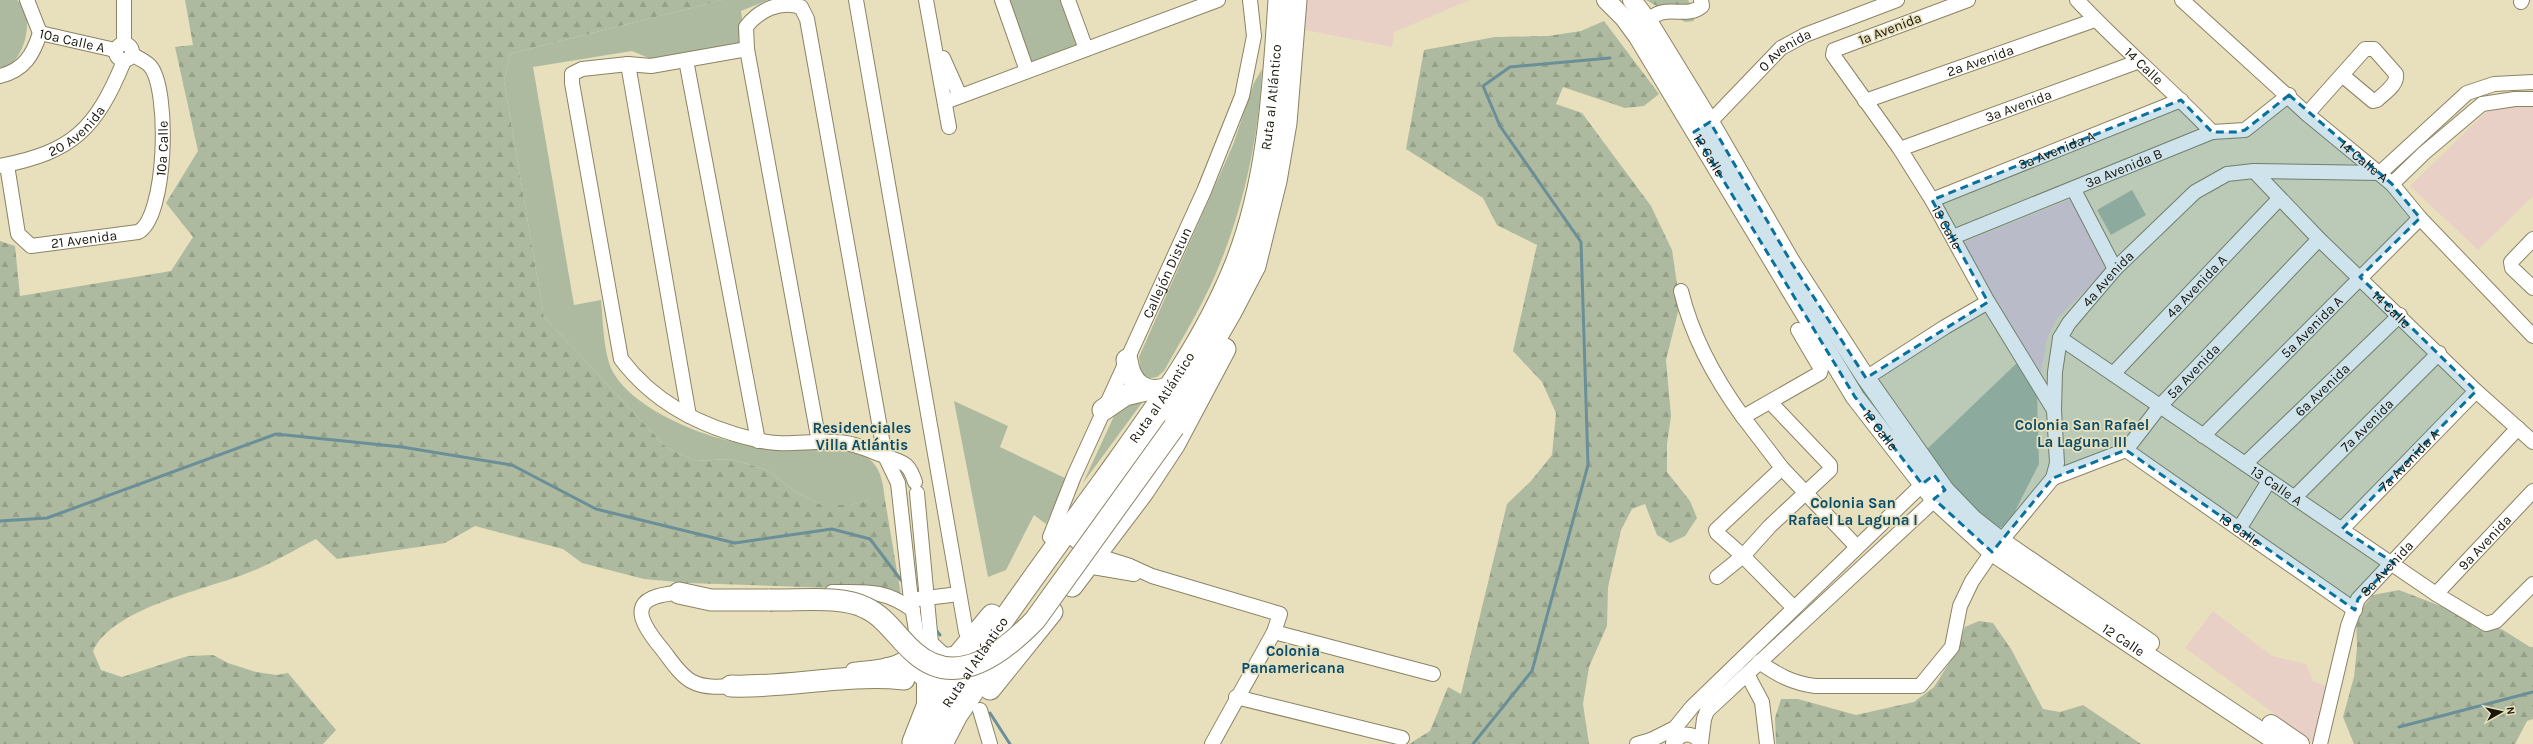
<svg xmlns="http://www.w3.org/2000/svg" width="2533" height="744" font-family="Karla,sans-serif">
<defs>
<pattern id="forest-firs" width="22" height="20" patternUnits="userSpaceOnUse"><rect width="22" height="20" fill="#adba9f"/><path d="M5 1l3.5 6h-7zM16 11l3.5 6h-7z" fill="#949f88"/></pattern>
</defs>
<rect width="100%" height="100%" fill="#e8e0bd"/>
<!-- commercial -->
<g fill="#e8d0c6">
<path d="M1304,0H1470L1394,32L1392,47L1300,29Z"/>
<path d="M2533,103V196L2478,250L2410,186L2485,113L2504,104Z"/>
<path d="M2213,611L2272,656L2306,664L2313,681L2327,686L2313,742L2185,648Z"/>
</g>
<!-- education -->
<path fill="#e7ced5" d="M2073,198L2109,265L2057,319L2047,339L2040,379L1957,245Z"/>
<!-- green -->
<g fill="#adba9f">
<path d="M0,0H17C20,3 24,6 25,9C32,27 22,67 0,68Z"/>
<path d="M722,0H768L741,11L745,42L651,59L632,51L533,67L574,305L601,300C603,320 603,343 609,363C623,406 705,439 747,444C778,447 845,441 869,459C882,469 883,485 885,500H870L850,505H822L797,493L767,470L730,459L696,461L667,448L544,317L504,81L510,54Z"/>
<path d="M1006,0H1062L1079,48L1029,66Z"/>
<path d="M1262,69C1259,134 1245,201 1221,261C1206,300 1184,335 1164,371L1157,377L1149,378L1141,374L1139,357L1233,145L1254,83Z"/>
<path d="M2132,190L2146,215L2111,235L2097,210Z"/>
<path d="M2019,361L2037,391L2039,464L2008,525L1999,528L1956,494L1925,451Z"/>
<path d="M1144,400L1083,483L1121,401Z"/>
<path d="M954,401L1008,426L1000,447L1067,479L1046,524L1034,515L1006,570L988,577Z"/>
</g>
<!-- forest -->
<g fill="url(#forest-firs)">
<path d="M185,0H722L510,54L504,81L544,317L667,448L696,461L730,459L767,470L797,493L822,505H850L870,500H885L901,595L834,588L688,583L644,579L582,563L563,549L475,526L445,543L337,559L316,539C294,550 273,563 250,572C209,589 113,607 93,651L101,670L122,677L188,656L213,655L228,663L256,672L277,675L288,673L336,730L323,744H0V241L15,246L20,296L171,271L193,237L166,203L198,151L175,47L193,45Z"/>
<path d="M1646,0H1688L1694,11V21L1685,22Z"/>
<path d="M1604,21L1659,94L1644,106L1625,108L1563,87L1556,104L1582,113L1651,206L1672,250L1680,304L1666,360L1671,416L1667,444V472L1690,501L1697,518L1685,536L1670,543L1657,535L1645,504L1632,509L1621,530L1608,587L1607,626L1589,667L1583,704L1589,744H1409L1430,731L1448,687L1461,694L1507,504L1531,481L1552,455L1556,413L1542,382L1513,351L1537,245L1497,225L1483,198L1406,149L1424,50L1495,37L1548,36L1581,31Z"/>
<path d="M2399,590L2503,630L2530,647H2533V719L2527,721L2515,744H2354L2343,717L2354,677L2357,648L2356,616L2373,595Z"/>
<path d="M1979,621L1993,623L2011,649L2043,709L2060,712L2083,705L2141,744H1776L1775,718L1781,699H1798L1856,715L1914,702L1934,687L1956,652L1965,627Z"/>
</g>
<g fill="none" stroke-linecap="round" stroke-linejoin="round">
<!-- stream -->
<g stroke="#6a8f98" stroke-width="3">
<path d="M0,521L47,518L276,434L402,447L512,465L596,509L735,543L832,529L870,539L901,580"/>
<path d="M936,630L940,635"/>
<path d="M990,713L1010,744"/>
<path d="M2399,727L2533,692"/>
<path d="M1473,744L1532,671L1588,465L1581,242L1500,126L1483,86L1510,67L1610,58"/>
</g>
<defs>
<g id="minor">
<path d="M27,0L40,33"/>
<path d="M124,0V43"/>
<path d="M856,0L966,632"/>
<path d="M926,0L949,127"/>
<path d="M1002,0L1027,71"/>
<path d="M1068,0L1086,49"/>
<path id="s1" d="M1968,0L1834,50L1833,55L1900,149L1932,200L1988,302L2054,410"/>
<path id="s2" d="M2077,0C2120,46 2168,86 2212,132"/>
<path id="s3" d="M2182,0L2307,114L2392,184L2420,218L2533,336"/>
<path d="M2521,2L2522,0"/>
<path d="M1648,21C1665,2 1685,20 1702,6L1701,0"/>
<path id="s4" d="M40,33L115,50"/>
<circle cx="124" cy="52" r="8"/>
<path d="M747,49L651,66L628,64L582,69L572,74V83L621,359C654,403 704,428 757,440C784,447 809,440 836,442C852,442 868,450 882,455C902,463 908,460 915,482"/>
<path d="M943,58L960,96"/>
<path d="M686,60L758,441"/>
<path d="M628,64L689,416"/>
<path d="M0,76C24,70 33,55 40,33"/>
<path id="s5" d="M1865,101L2095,20"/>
<path d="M945,102L1218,0"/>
<path d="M2307,114L2365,49H2374L2396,74C2398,85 2384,93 2377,100L2373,101L2342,75"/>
<path id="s6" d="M1702,127L1710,122L1781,48L1805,35L1897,0"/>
<path id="s7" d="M1900,149L2137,62"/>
<path id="s8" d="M7,165L18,234L31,246L138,232C167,218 170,88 150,66C146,61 137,58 132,54"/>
<path id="s9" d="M0,166C73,152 96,129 124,61"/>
<path id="s10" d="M2254,171L2319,239L2476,391L2533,442"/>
<path d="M2392,184L2424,153L2482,104L2515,99H2533"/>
<path d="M2074,190L2115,269"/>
<path id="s11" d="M1932,200L2181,100"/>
<path id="s12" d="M1953,237L2212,132L2245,130L2289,95"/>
<path d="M2533,239L2511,262L2512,268L2533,288"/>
<path d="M1681,291C1692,336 1716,380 1743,417"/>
<path d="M1798,330L1821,369L1820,373L1743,417L1782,468L1857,547"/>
<path id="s13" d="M2060,338L2436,594L2486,624L2496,621L2533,584"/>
<path id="s14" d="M2113,374L2279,199"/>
<path d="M1866,378L1945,327L1988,302"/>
<path id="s15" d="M2203,436L2420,218"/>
<path d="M819,442L747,49L746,27C759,10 780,0 801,7L807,19L885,456L898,483L911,600L924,680V703"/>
<path id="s16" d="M2126,450L2355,610"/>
<path id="s17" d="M2245,464L2400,315"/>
<path d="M1782,468L1716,530L1717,533L1743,556L1794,608"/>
<path id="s18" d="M2053,478L2126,450L2160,406L2319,239"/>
<path d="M917,493L931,643L944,655L962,653"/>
<path id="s19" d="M2294,498L2439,353"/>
<path d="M2239,529L2269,481"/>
<path id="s20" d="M2342,529L2476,391"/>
<path id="s21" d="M1050,537L1074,476L1204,191L1242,96L1254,36L1250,0"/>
<path d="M1095,555L1130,566L1152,576L1280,614L1274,632L1212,744"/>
<path d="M1087,566L1134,574"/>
<path d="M1717,577L1743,556L1770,526L1830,470V465L1771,403"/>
<path d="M687,592C636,595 628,608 662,649C670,659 679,674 691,681C705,689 723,687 739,685"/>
<path d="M832,592C866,592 884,589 913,610"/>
<path id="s22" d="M2436,594L2533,491"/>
<path d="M918,599L959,594"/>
<path d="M1274,632L1433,674"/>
<path id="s23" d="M1759,662C1778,675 1792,683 1815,686H1920L1952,647L1960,606L1972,581L1992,552L2053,478L2057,463L2054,410L2055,372L2060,338L2069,323L2115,269L2195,192L2227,174L2254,171L2380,173L2467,93L2494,84L2533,82"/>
<path d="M887,665L912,670L924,680"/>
<path d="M853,670C874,667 908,668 916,643"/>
<path d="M1747,674L1762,702L1767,744"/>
<path d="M1236,697L1402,738"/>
<path d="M980,710L990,744"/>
<path d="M1701,743L1704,719L1707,711L1942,493"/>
<path d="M1637,744L1651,740"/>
<path d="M1651,744V740L1675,728"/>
<path d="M1673,744L1675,728L1692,707L1930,477"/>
<path d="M1674,744C1680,731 1695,732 1701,744"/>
<path id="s24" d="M2320,744L2348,626L2358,599L2518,428"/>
</g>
<g id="major">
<path id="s25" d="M1606,0L1624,18L1638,37L1855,397L1934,499L1992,552L2280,744"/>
<path d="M1632,0L1648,21L1710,122L1791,262L1866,378L1945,490L1973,519L2001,541L2150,643"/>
<path d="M2271,724L2300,744"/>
</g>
<g id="highway">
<path d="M1127,360C1130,384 1146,397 1170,387"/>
<path d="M1103,410L1125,395L1146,390"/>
<path d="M1079,539L1183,395L1231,312L1255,266L1276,181L1286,123L1296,0"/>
<path d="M1072,586L1143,492L1174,445L1225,349"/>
<path d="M679,593L711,600H770"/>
<path d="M731,686C788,688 846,673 904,679"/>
<path d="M990,689L1052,612"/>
<path d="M913,742L935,686L950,665L992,615"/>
<path id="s26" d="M921,744C977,654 1040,568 1102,483C1152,413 1204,344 1236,263C1269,179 1273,88 1279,0"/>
<path d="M942,744L957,715L1005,645"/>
</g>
</defs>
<!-- minor casing -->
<use href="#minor" stroke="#8b8363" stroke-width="16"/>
<!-- major casing -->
<use href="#major" stroke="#8b8363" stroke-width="20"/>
<!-- highway casing -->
<use href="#highway" stroke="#8b8363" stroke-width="23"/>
<!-- minor -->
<use href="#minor" stroke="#fff" stroke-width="14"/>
<!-- major -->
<use href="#major" stroke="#fff" stroke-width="18"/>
<!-- highway -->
<use href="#highway" stroke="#fff" stroke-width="21"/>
<defs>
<path id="highway-bridge" d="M770,600C798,601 842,595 866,608C886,617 899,640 915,653C957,690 1005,651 1035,620L1174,427"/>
</defs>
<!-- highway-bridge casing -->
<use href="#highway-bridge" stroke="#8b8363" stroke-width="23" stroke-linecap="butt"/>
<!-- highway-bridge -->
<use href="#highway-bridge" stroke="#fff" stroke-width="21"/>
</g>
<!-- marked area -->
<path fill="#09719d" fill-opacity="0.2" stroke="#09719d" stroke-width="3" stroke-dasharray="8 5" stroke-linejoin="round" d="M2289,95L2392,184L2420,218L2360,277L2476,391L2342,529L2394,563L2358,599L2355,610L2126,450L2053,478L1992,552L1934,499L1945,490L1934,475L1922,484L1855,397L1694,132L1710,122L1791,262L1866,378L1988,302L1932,200L2181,100L2212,132H2237L2245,130Z"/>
<g text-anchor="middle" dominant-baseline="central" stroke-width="3.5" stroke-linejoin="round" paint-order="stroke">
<!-- street labels -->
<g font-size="14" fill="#1a170a" stroke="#e8e0bd">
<text transform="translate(1890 29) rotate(-21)">1a Avenida</text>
<text stroke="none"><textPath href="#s4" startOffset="33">10a Calle A</textPath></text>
<text stroke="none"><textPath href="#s6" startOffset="114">0 Avenida</textPath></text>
<text stroke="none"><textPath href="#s5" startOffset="122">2a Avenida</textPath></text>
<text stroke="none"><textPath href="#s2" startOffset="94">14 Calle</textPath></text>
<text stroke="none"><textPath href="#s26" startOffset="746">Ruta al Atlántico</textPath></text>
<text stroke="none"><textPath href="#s7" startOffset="126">3a Avenida</textPath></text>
<text stroke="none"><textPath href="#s9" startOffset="86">20 Avenida</textPath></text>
<text stroke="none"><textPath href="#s8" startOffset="285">10a Calle</textPath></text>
<text stroke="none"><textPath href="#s11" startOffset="134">3a Avenida A</textPath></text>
<text stroke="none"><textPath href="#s25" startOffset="187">12 Calle</textPath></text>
<text stroke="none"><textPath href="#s3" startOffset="243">14 Calle A</textPath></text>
<text stroke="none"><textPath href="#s12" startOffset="184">3a Avenida B</textPath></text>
<text stroke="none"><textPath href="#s1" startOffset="355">13 Calle</textPath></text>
<text stroke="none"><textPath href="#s8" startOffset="141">21 Avenida</textPath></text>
<text stroke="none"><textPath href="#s21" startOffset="289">Callejón Distun</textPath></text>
<text stroke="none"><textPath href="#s23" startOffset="635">4a Avenida</textPath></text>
<text stroke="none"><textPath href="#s14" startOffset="121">4a Avenida A</textPath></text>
<text stroke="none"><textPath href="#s10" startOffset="195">14 Calle</textPath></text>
<text stroke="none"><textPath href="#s15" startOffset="154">5a Avenida A</textPath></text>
<text stroke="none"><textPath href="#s18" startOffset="182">5a Avenida</textPath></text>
<text stroke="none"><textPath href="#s17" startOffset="107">6a Avenida</textPath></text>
<text stroke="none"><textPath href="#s26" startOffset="422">Ruta al Atlántico</textPath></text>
<text stroke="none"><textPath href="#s19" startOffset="103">7a Avenida</textPath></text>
<text stroke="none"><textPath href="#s25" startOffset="511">12 Calle</textPath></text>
<text stroke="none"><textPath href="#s20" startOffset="96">7a Avenida A</textPath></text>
<text stroke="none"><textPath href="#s13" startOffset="262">13 Calle A</textPath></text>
<text stroke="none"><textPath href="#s16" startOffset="139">13 Calle</textPath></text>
<text stroke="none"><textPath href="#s22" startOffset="71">9a Avenida</textPath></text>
<text stroke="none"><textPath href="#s24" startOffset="192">8a Avenida</textPath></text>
<text stroke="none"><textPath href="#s25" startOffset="835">12 Calle</textPath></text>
<text stroke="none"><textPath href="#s26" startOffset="98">Ruta al Atlántico</textPath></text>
</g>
<!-- neighbourhood labels -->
<g font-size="15" font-weight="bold" fill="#094d6b" stroke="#e8e0bd">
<text x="2082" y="425">Colonia San Rafael<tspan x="2082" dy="17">La Laguna III</tspan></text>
<text x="862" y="428">Residenciales<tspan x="862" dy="17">Villa Atlántis</tspan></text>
<text x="1853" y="503">Colonia San<tspan x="1853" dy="17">Rafael La Laguna I</tspan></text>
<text x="1293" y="651">Colonia<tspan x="1293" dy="17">Panamericana</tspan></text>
</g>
</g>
<!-- north arrow -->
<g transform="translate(2501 712) rotate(82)" stroke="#e8e0bd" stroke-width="3" paint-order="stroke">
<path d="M0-3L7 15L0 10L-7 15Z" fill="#1a170a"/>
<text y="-6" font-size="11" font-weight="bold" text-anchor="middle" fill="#1a170a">N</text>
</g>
</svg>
